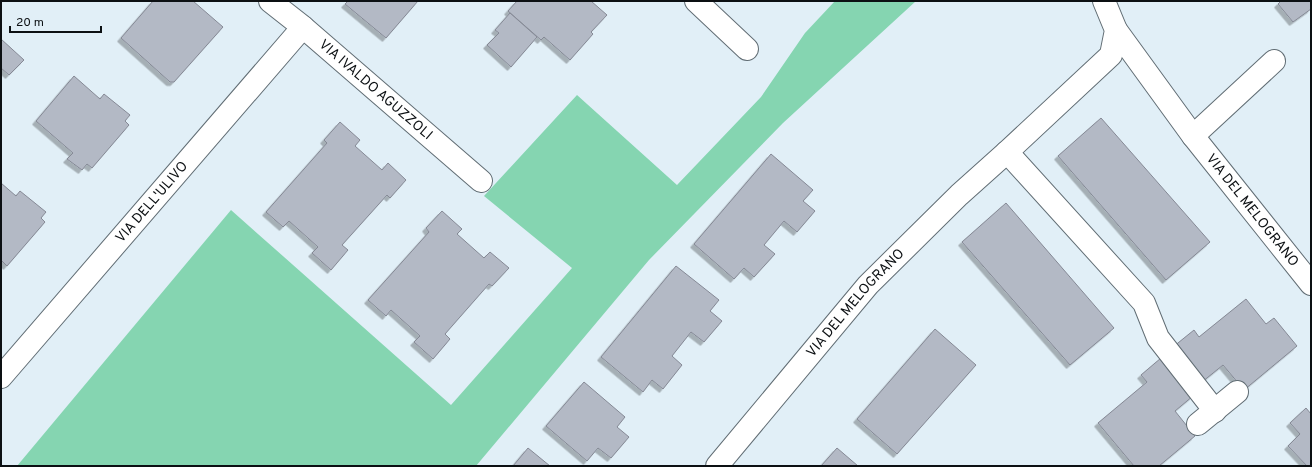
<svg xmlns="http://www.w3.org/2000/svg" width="1312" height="467" font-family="Overpass,sans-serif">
<defs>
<filter id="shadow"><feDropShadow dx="-3.5" dy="3.5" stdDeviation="0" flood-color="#0004"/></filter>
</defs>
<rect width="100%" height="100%" fill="#e1eff7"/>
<!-- green -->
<path fill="#85d5b1" d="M835,1H916L783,123L649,260L476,466H17L231,210L451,405L572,268L484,196L577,95L677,185L761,97L805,33Z"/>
<!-- building -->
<g fill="#b3b9c5" stroke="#858995" filter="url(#shadow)">
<path d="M153,1H193L223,27L174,82H170L121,38Z"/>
<path d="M348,1H418L386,38L345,4Z"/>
<path d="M517,1H591L607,15L591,32L593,34L570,60L544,37L541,40L508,11Z"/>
<path d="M1281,1H1311V9L1293,22L1278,4Z"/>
<path d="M510,13L537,37L511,67L487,45L499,33L495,30Z"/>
<path d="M1,39L24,60L9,75L1,68Z"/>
<path d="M74,76L100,99L104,94L130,115L125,121L129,125L92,168L87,164L82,170L67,159L73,153L36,121Z"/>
<path d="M1101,118L1210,242L1166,280L1058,156Z"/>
<path d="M340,122L360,140L355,146L382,170L388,163L406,180L390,198L387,195L342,245L348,250L331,270L312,253L318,247L289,221L283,227L266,212L327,143L324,140Z"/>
<path d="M771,154L813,190L803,201L815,211L797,232L784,221L764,245L775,254L754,277L744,268L734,279L694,244Z"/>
<path d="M1,183L16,196L20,191L46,212L41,218L45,222L7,266L2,261L1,263Z"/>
<path d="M1006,203L1114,328L1070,365L962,242Z"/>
<path d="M442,211L462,229L457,234L484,258L490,252L509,268L492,286L489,284L445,334L450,339L433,359L414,342L420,336L391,310L386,316L368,300L429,232L426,228Z"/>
<path d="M676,266L719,300L710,311L722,321L704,342L691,332L672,356L682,365L663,389L652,380L643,392L601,357Z"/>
<path d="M1246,299L1266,324L1274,318L1297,346L1244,390L1223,365L1202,382L1173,347L1194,330L1199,337Z"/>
<path d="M935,329L976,365L897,454L857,419Z"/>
<path d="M1161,358L1193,396L1175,411L1195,436L1159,466H1134L1098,423L1147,382L1141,375Z"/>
<path d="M584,382L625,417L617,427L629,437L611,458L598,448L587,461L546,426Z"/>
<path d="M1306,408L1311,414V466H1307L1288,446L1300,434L1290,423Z"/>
<path d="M528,448L550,466H513Z"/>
<path d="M837,448L858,466H821Z"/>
</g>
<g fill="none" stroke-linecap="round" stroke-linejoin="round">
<defs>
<g id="street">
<path id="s1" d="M270,1L303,27L481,181"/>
<path d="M696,1L747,49"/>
<path id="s2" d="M1116,30L1193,136L1311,284"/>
<path d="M1193,136L1274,61"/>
<path d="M1007,152L1144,303L1158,338L1215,411"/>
<path id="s3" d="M1,377L303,27"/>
<path d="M1198,424L1237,392"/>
<path id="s4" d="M717,466L868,285L959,195L1007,152L1111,55L1116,30L1104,1"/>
</g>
</defs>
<!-- street casing -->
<use href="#street" stroke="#616d74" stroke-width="24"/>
<!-- street -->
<use href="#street" stroke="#fff" stroke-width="22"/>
</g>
<g text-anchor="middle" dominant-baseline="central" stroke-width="4" stroke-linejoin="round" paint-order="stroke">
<!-- street labels -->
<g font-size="14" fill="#0c1013" stroke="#e1eff7">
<text stroke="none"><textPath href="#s1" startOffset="138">VIA IVALDO AGUZZOLI</textPath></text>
<text stroke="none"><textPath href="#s3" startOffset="231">VIA DELL'ULIVO</textPath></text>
<text stroke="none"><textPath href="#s2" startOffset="226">VIA DEL MELOGRANO</textPath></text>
<text stroke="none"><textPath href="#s4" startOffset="214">VIA DEL MELOGRANO</textPath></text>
</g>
</g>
<!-- border -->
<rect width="1312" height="467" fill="none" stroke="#0c1013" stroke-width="4"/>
<!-- scale -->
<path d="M10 26v6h91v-6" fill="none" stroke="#0c1013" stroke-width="2"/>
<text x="16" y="26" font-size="12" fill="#0c1013" stroke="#e1eff7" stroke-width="3" paint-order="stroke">20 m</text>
</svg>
